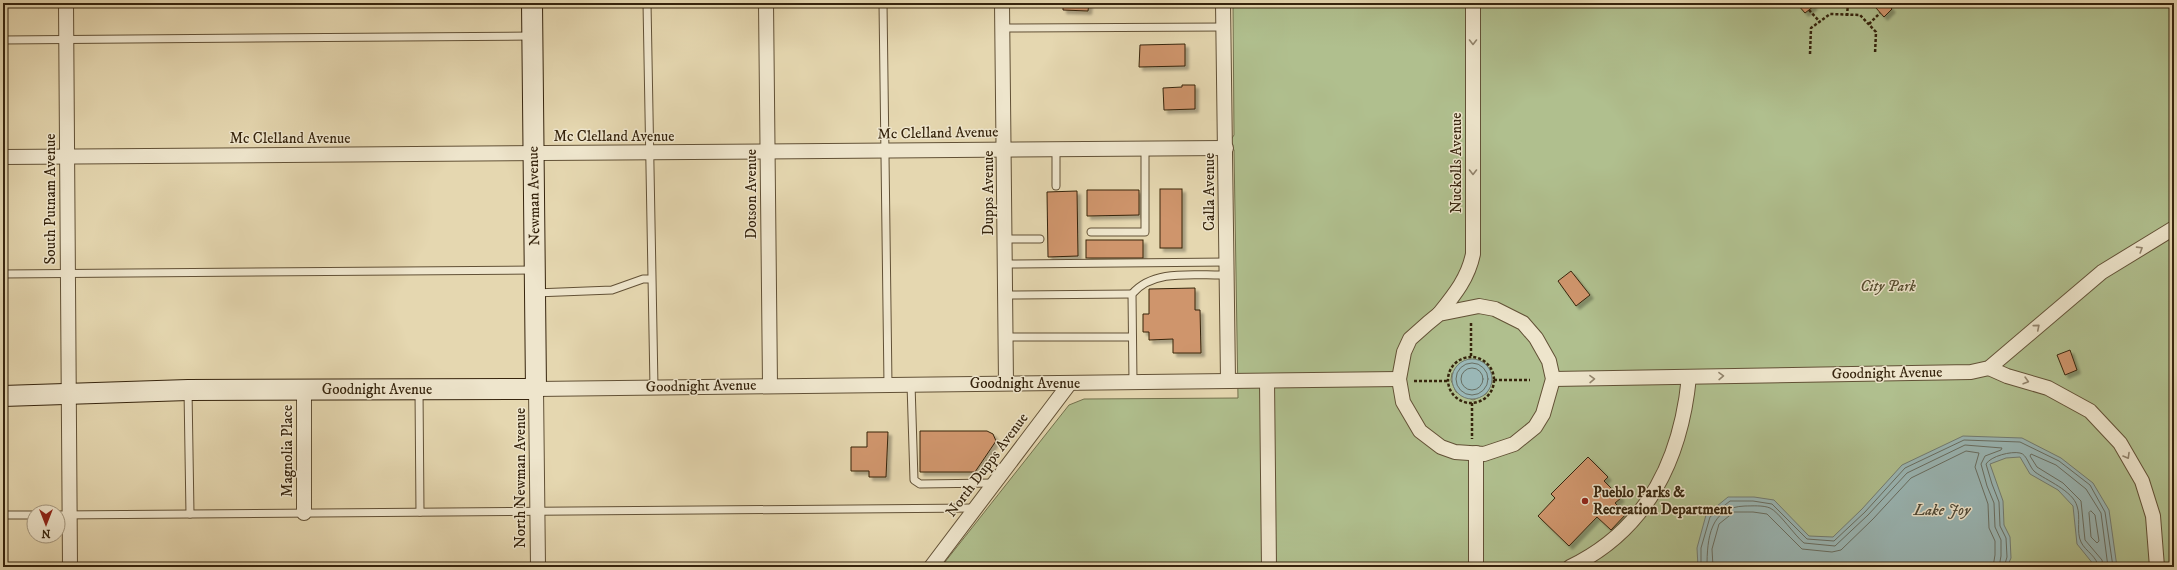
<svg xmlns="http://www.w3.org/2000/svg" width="2177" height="570" font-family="'IM FELL DW Pica',serif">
<defs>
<filter id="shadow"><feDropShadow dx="3.5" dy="3.5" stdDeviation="1" flood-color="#0004"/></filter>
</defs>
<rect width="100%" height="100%" fill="#e5d7b0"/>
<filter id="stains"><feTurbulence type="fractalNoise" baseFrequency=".005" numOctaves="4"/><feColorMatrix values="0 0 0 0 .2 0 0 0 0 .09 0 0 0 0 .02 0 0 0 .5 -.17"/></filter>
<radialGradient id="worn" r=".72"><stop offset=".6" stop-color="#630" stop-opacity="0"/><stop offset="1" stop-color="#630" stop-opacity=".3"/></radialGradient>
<!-- green -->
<path fill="#b0bf8e" stroke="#73724e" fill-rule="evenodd" d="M1233,3H2174V567H941L1069,405L1084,399L1238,398L1234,150L1229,143L1234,135ZM1452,373L1492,382L1486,394L1473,400L1456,392L1451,380Z"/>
<!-- water -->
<g fill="#9ab7b6" stroke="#727c72">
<circle cx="1472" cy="379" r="20"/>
<path d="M1963,436L2022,438L2061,458L2093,483L2109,510L2117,567H2094V565L2077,544L2073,506L2058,490L2030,474L2020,457L2006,458L1990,464L2003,501L2004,525L2010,537L2011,558L2007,567H1698L1697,548L1706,515L1728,497H1754L1774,500L1809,536L1833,537L1862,509L1902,465Z"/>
</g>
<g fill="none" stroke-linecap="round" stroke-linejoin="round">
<!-- shore -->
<g stroke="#686e62" stroke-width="1">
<circle cx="1472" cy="379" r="16"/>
<circle cx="1472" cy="379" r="11"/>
<path d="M2091,511L2095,515L2099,541L2097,543L2091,537L2089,513Z"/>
<path d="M1701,567V548L1710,517L1730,501H1753L1772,504L1807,539L1834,541L1865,512L1905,468L1964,440L2020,442L2059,461L2090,485L2105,512L2113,567"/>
<path d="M1707,567C1707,538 1710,507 1745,506C1752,506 1763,505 1770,508C1779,512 1795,536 1804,543L1835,546L1868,515L1907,473L1965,445L2002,448L2001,450L1985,456L1981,464L1987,486L1994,503L1995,527L2001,540V556L1999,567"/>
<path d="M1713,567L1712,549L1719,524L1734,512H1753L1767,514L1802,549L1832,552L1841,550L1873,519L1911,478L1966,451L1979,453L1975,467L1988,504L1989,528L1995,541V555L1993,567"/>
<path d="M2004,567L2007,557L2006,538L2000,526L1999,502L1992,484L1986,464C1991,456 2011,451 2020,453C2027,454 2029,467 2035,472C2046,480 2073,491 2077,506C2081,517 2076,532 2081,542C2085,551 2098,557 2098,567"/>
<path d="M2103,567L2102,560L2085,540L2081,501L2063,483L2037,467L2030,456L2031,454L2056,465L2086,489L2101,513L2108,567"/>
</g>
</g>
<!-- building -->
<g fill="#cf956c" stroke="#36240d" filter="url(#shadow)">
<path d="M1063,3H1089L1088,11L1063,10Z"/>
<path d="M1800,3H1811L1814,6L1805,13L1798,5Z"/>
<path d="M1882,3H1887L1892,9L1884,17L1876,8Z"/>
<path d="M1185,44V66L1139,67L1140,45Z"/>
<path d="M1182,85H1195V109L1164,110L1163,88L1182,87Z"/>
<rect x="1160" y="189" width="22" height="59"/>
<path d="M1087,190H1139V215L1087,216Z"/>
<path d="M1077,191L1078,256L1048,257L1047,192Z"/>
<rect x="1086" y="240" width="57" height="18"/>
<path d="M1571,271L1590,295L1576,306L1558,281Z"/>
<path d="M1195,288V310H1200L1201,353H1173V339L1149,340V332H1143V314H1149V289Z"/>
<path d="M2070,350L2077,370L2065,375L2057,355Z"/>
<path d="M920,431H987L993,434L996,441L975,472H920Z"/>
<path d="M867,432H888L886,477H869V471H851V447H867Z"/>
<path d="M1588,457L1608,477L1604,481L1621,498L1615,503L1626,514L1611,530L1597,517L1569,546L1538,516L1555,498L1551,494Z"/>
</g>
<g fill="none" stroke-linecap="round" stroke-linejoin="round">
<defs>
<g id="lane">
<path d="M647,3L654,387"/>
<path d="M883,3L888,385"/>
<path d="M1002,28L1224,27"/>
<path d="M3,40L531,36"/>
<path d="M1056,186V149"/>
<path d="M1091,232H1145V149"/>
<path d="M1005,239H1040"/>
<path d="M1005,264L1227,262"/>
<path d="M3,274L533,270"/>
<path d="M535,293L612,290L643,279H651"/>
<path d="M1005,295L1132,294"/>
<path d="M1006,337H1132"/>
<path d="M1133,382L1132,294C1154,268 1196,276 1227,275"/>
<path d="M911,384L914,480L920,484L994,483"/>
<path d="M188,390L190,514"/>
<path d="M419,390L420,512"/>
<path d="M3,515H34"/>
<path d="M58,515L976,508"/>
</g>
<g id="street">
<path d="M66,3L70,567"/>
<path d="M766,3L770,385"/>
<path d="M1002,3L1006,383"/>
<path d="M1223,3L1228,380"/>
<path d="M3,157L1226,148"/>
<path d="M1479,306L1495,309L1523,323L1536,338L1549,361L1553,379L1543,414L1535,427L1514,444L1484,454L1455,452L1441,447L1420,431L1403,402L1399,379L1404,352L1410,339L1428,323L1439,314Z"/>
<path d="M1439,314C1455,294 1468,278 1473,254V3"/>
<path d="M1989,368L2007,376L2048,388L2090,411L2120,443L2142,481L2153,516L2157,567"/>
<path d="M1553,379L1971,372L1989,368L2102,272L2174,228"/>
<path d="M1267,381L1269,567"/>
<path d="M304,513V389"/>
<path d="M538,567L536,389L1399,379"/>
<path d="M931,567L1070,383"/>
<path d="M1476,567V453"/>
<path d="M1570,567C1647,530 1681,459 1689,377"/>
</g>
<path id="secondary" d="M3,396L188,390L536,389L532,3"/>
</defs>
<!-- lane casing -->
<use href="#lane" stroke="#625136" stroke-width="9"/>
<!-- street casing -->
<use href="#street" stroke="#625136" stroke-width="16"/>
<!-- secondary casing -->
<use href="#secondary" stroke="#36240d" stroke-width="22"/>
<!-- path -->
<g stroke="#36240d" stroke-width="2.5" stroke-dasharray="3 2" stroke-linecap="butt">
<path d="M1809,10L1820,22"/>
<path d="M1847,16L1848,3"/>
<path d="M1869,24L1880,13"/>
<path d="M1810,54L1811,28L1830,14L1860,15L1876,32L1875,54"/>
<path d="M1471,323V357"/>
<circle cx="1471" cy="380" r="23"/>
<path d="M1494,380H1530"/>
<path d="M1414,381H1449"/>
<path d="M1472,403V439"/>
</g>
<!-- lane -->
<use href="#lane" stroke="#eee5cc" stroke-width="7"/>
<!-- street -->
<use href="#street" stroke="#eee5cc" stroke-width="14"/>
<!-- secondary -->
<use href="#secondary" stroke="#eee5cc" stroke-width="20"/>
</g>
<!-- one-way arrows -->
<defs><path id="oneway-chevron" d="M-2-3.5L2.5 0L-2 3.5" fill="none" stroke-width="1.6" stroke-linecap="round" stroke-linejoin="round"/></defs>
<g stroke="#92846c">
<use href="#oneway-chevron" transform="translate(1473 42) rotate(90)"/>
<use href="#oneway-chevron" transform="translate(1473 172) rotate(90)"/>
<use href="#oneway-chevron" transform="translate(2140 249) rotate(-32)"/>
<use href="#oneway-chevron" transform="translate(2037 327) rotate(-40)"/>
<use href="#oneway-chevron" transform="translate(1721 376) rotate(-1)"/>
<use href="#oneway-chevron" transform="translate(1592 379) rotate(-1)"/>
<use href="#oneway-chevron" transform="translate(2026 381) rotate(16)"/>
<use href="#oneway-chevron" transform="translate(2127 456) rotate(60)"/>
</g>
<!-- markers -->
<circle fill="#8f2418" stroke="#eee5cc" stroke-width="1.5" cx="1585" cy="501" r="4"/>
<g text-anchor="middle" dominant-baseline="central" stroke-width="3" stroke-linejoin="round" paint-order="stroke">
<!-- street labels -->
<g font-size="15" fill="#36240d" stroke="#eee5cc">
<text transform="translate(938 133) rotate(-1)">Mc Clelland Avenue</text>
<text x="614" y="136">Mc Clelland Avenue</text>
<text x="290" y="138">Mc Clelland Avenue</text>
<text transform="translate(1456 163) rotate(-90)">Nuckolls Avenue</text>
<text transform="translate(1209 192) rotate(-90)">Calla Avenue</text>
<text transform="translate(988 193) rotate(-90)">Dupps Avenue</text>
<text transform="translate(751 194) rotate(-90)">Dotson Avenue</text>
<text transform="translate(534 196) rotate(-91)">Newman Avenue</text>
<text transform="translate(50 199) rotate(-90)">South Putnam Avenue</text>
<text transform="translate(1887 373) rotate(-1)">Goodnight Avenue</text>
<text x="1025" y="383">Goodnight Avenue</text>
<text transform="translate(701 386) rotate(-1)">Goodnight Avenue</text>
<text x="377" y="389">Goodnight Avenue</text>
<text transform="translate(287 451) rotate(-90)">Magnolia Place</text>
<text transform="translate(987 465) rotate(-53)">North Dupps Avenue</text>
<text transform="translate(520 478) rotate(-90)">North Newman Avenue</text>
</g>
<!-- park labels -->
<g font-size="15" font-style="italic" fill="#544b2d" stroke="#eee5cc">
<text x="1888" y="286">City Park</text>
</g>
<!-- poi labels -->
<g font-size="15" font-weight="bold" fill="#36240d" stroke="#eee5cc" text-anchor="start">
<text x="1593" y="492">Pueblo Parks &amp;<tspan x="1593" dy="17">Recreation Department</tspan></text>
</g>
<!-- water labels -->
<g font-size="16" font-style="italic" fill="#4f4937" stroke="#eee5cc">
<text x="1942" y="510">Lake Joy</text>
</g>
</g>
<!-- margin -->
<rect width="2177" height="570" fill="none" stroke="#e5d7b0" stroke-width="16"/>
<rect x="4" y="4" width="2169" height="562" fill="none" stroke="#36240d" stroke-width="2"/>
<rect x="8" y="8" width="2161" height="554" fill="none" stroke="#36240d"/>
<!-- north arrow -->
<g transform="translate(46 524) rotate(180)"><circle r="19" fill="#eee5cc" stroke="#a49880"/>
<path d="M0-3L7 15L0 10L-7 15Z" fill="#8f2418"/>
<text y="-6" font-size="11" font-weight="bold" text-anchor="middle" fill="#36240d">N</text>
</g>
<rect width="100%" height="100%" filter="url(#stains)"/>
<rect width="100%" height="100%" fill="url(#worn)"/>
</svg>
